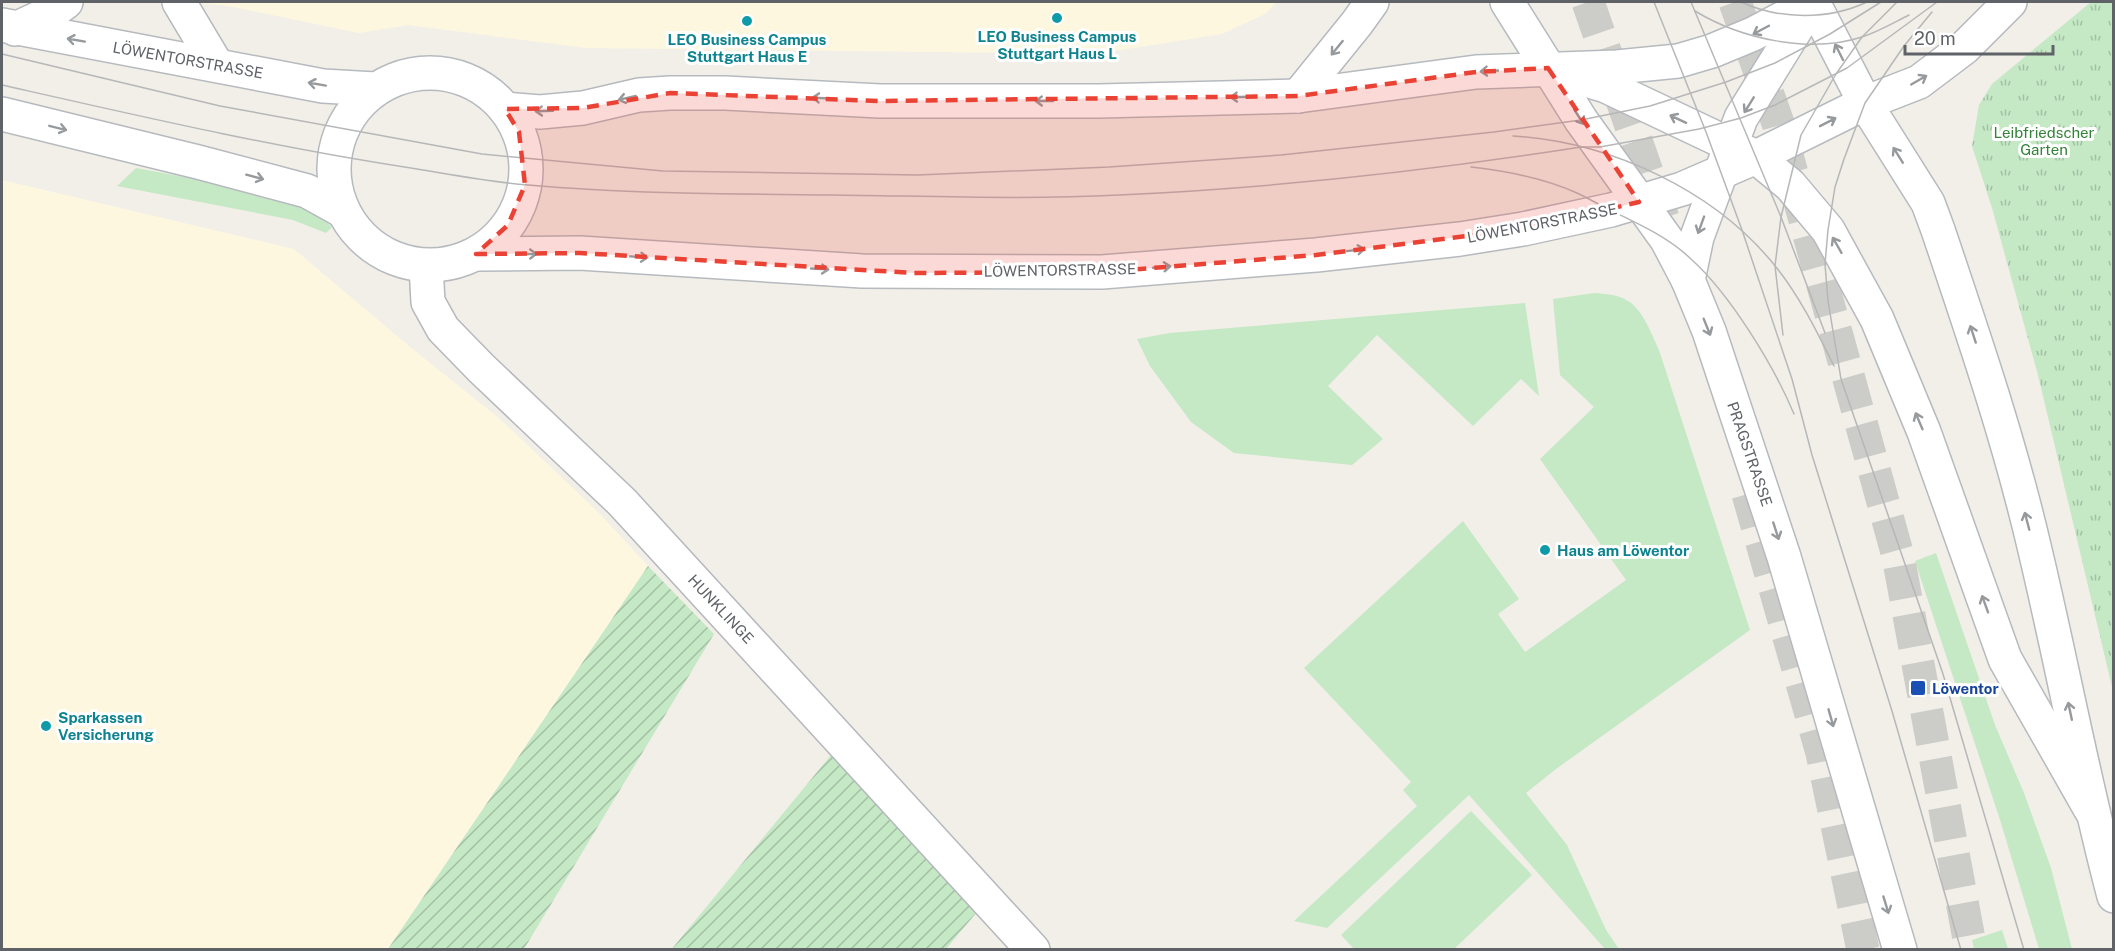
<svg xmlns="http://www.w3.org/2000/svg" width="2115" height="951" font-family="'Public Sans',sans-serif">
<defs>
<pattern id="park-tufts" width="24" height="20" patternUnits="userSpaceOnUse" patternTransform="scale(1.5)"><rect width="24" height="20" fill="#c5e8c5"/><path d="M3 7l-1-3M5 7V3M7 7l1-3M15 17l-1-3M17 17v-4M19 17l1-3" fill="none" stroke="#a3c0a4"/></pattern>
<pattern id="garden-furrows" width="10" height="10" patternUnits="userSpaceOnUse" patternTransform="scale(1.5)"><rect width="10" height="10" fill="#c5e8c5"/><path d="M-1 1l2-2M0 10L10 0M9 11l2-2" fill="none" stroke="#a3c0a4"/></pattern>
</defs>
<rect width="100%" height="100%" fill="#f1efe8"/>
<!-- commercial -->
<g fill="#fef7e0">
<path d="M190,2H1277L1265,14L1222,34L1095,54L586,48L408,25L359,33L228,6Z"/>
<path d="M2,180L294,249L410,347L500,419L599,513L648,566L388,949L2,950Z"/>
</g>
<!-- grass -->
<g fill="#c5e8c5">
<path d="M136,168L255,190L312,209L332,227L326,233L293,220L117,186Z"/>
<path d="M1594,293C1605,294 1618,294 1628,301C1643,310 1652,335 1659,350L1750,630L1556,769L1526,793L1567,845L1606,930L1619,949H1605L1469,795L1327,928L1294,921L1417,806L1403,790L1411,782L1304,668L1463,521L1519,599L1498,614L1525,652L1626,580L1540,459L1594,407L1560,375L1553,299Z"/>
<path d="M1525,303L1539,396L1521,379L1473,426L1377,335L1328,386L1383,439L1352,465L1234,453L1191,422L1150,366L1137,339L1170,333Z"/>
<path d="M1936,553L1995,725L2024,793L2051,868L2072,949H2039L2001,823L1915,561Z"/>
<path d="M1471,811L1532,875L1454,949H1354L1341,935Z"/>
<path d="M2002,930L2008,949H1974L1972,940Z"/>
</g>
<!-- park -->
<path fill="url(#park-tufts)" d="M2091,2H2114L2113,691L2038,375L1992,208L1972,146L1979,105L1992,84Z"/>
<!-- garden -->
<g fill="url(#garden-furrows)">
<path d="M648,566L714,634L524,949H388Z"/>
<path d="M831,755L977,912L946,949L671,950Z"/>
</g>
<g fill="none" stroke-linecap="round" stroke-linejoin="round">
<!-- primary-tunnel -->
<g stroke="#ccccc8" stroke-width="33" stroke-dasharray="33 16" stroke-linecap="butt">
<path d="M1588,2L1665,224"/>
<path d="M1735,2L1778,123L1898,556L1971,950"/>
<path d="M1748,494L1822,753L1863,950"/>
</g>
<defs>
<g id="minor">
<path d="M179,2L216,64"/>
<path d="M15,29L52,12L66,2"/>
<path d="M426,266L428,302L443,329L481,368L622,502L1033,950"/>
</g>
<path id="tertiary" d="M1865,103L1919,82L1964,48L2010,2"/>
<g id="secondary">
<path d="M1507,2L1581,120L1667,240L1688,280L1709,331L1784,557L1900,950"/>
<path d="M1813,2L1865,103L1928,203L1938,230C1973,334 2009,439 2034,546C2062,663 2083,780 2114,896"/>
<path d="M2,25L323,86L375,89"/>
<circle cx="430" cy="169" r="96"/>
<path d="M1572,76L1606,86L1756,157L1790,185L1828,230L1877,319L1924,432L2005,659L2091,810"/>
<path d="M1298,96L1357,23L1372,2"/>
<path d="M505,109L540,112L583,108L639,95L670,93H725L880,101H1099L1298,96L1476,72L1617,67L1678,61L1712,51L1753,34L1813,2"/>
<path d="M2,114L198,162L307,191L343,211"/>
<path d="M476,254L580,253L862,271L1102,272L1316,255L1460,239L1523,229L1611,210L1682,189L1756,157L1865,103"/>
<path d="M1688,280L1697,237L1741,118L1812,3"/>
</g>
</defs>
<!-- minor casing -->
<use href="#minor" stroke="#b5b8bc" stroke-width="36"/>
<!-- tertiary casing -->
<use href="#tertiary" stroke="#b5b8bc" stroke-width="36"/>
<!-- secondary casing -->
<use href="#secondary" stroke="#b6babf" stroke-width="36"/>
<!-- minor -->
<use href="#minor" stroke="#fff" stroke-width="33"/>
<!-- tertiary -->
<use href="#tertiary" stroke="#fff" stroke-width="33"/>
<!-- secondary -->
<use href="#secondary" stroke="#fff" stroke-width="33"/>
<!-- tram -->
<g stroke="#b6b7b8" stroke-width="1.5">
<path d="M1654,2L1706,132L1742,230L1792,379L1812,455L1892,711L1961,950"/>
<path d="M1691,2L1781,217L1825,333"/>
<path d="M1741,2C1780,20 1829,20 1867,2"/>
<path d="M1695,11C1741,39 1810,54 1862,37C1878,32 1893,23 1909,15"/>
<path d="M1932,12L1904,46L1865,103L1844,159L1835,187L1828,230L1825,264L1828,301L1841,379L1943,674L2024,950"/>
<path d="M2,54L220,106L482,154L663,171L918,175L1109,167L1281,155L1494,132L1581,120L1650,106L1726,82L1775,63L1830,34L1881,2"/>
<path d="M2,85C139,116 277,148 417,169C454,175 491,182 528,185C629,194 730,194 831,195C927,196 1024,200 1119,195C1274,188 1428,171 1581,147H1600L1699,129L1741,118L1775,105L1847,68L1937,2"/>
<path d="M1513,136C1610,142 1715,190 1776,267C1800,297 1817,332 1834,366"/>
<path d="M1471,167C1507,171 1544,178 1577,193C1590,199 1601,206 1614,212C1641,225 1669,238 1691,259C1730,294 1774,366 1794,414"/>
<path d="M1783,335L1775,266L1781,217L1801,135L1836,74L1862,37L1897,2"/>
</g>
</g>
<!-- one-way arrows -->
<defs><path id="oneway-shaft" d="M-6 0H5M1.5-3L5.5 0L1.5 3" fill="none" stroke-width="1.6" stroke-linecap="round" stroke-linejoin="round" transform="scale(1.5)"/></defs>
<g stroke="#979a9d">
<use href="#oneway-shaft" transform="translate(1761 30) rotate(152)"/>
<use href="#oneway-shaft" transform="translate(76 40) rotate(-170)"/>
<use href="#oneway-shaft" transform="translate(1337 48) rotate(129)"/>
<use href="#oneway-shaft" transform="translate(1839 52) rotate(-117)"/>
<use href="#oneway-shaft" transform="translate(1489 71) rotate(177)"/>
<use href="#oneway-shaft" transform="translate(1919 80) rotate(-30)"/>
<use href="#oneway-shaft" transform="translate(317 84) rotate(-170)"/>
<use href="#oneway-shaft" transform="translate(1239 97) rotate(178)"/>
<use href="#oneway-shaft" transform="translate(627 98) rotate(167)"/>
<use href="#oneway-shaft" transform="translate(821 98) rotate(-177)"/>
<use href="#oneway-shaft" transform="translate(1044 101) rotate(-180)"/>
<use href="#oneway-shaft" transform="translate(1749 105) rotate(122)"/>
<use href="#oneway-shaft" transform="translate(544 111) rotate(178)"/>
<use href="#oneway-shaft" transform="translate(1579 117) rotate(57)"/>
<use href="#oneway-shaft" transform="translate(1678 119) rotate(-155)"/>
<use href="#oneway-shaft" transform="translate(1828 122) rotate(-27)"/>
<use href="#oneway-shaft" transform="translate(58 128) rotate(14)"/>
<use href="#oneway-shaft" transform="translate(1898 155) rotate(-122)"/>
<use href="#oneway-shaft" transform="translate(255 177) rotate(15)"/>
<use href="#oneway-shaft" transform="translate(1701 225) rotate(110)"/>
<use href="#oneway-shaft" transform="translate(1837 245) rotate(-120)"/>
<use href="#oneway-shaft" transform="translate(1356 250) rotate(-7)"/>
<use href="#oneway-shaft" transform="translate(528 254) rotate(-1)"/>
<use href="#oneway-shaft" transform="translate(639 257) rotate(4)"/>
<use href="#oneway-shaft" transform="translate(1162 267) rotate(-5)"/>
<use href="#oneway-shaft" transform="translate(820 269) rotate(3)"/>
<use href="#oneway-shaft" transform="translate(1707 327) rotate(68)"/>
<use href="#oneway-shaft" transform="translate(1973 334) rotate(-108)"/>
<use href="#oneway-shaft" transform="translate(1919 421) rotate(-113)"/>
<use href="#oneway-shaft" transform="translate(2027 521) rotate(-105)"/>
<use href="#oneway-shaft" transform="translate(1776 531) rotate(72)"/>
<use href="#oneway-shaft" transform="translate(1985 604) rotate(-110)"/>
<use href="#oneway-shaft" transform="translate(2070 711) rotate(-102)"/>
<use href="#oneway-shaft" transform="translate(1831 718) rotate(74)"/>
<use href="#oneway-shaft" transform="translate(1886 905) rotate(73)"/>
</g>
<!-- marked area -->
<path fill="#ea4335" fill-opacity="0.2" stroke="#ea4335" stroke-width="4.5" stroke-dasharray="12 8" stroke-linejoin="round" d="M1548,68L1639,202L1523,229L1316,255L1102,272L914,273L580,253L476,254L508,225L525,185L519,132L505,109L583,108L670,93L880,101L1298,96L1476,72Z"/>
<!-- markers -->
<g fill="#0f9aa8" stroke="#fff" stroke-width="2">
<circle cx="1057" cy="18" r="6"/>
<circle cx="747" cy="21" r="6"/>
<circle cx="1545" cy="550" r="6"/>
<circle cx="46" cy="726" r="6"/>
</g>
<rect fill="#1a4fb4" stroke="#fff" stroke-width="2" x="1910" y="680" width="16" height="16" rx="3"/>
<g text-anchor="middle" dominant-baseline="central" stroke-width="6" stroke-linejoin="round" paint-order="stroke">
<!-- culture labels -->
<g font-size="15" font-weight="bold" fill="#0d838f" stroke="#fff">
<text x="1057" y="36">LEO Business Campus<tspan x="1057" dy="17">Stuttgart Haus L</tspan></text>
<text x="747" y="39">LEO Business Campus<tspan x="747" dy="17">Stuttgart Haus E</tspan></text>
<text x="1557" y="550" text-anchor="start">Haus am Löwentor</text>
<text x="58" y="717" text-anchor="start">Sparkassen<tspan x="58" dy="17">Versicherung</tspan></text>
</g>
<!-- street labels -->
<g font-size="15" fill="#5f6368" stroke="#fff">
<text transform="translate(188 60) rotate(10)">LÖWENTORSTRASSE</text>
<text transform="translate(1542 223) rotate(-11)">LÖWENTORSTRASSE</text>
<text transform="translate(1060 270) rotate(-1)">LÖWENTORSTRASSE</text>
<text transform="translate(1750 454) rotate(71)">PRAGSTRASSE</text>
<text transform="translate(721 609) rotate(47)">HUNKLINGE</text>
</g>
<!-- park labels -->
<g font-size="15" fill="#348238" stroke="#fff">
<text x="2044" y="132">Leibfriedscher<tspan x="2044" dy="17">Garten</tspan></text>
</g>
<!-- transit labels -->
<g font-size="15" font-weight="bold" fill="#164399" stroke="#fff" text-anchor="start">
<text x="1932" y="688">Löwentor</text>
</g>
</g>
<!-- border -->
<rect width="2115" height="951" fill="none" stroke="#5f6368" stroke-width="6"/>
<!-- scale -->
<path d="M1905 45v9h148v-9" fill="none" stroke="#5f6368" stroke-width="3"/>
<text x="1914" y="45" font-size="18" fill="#5f6368" stroke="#ffffff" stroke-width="4.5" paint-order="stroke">20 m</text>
</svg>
